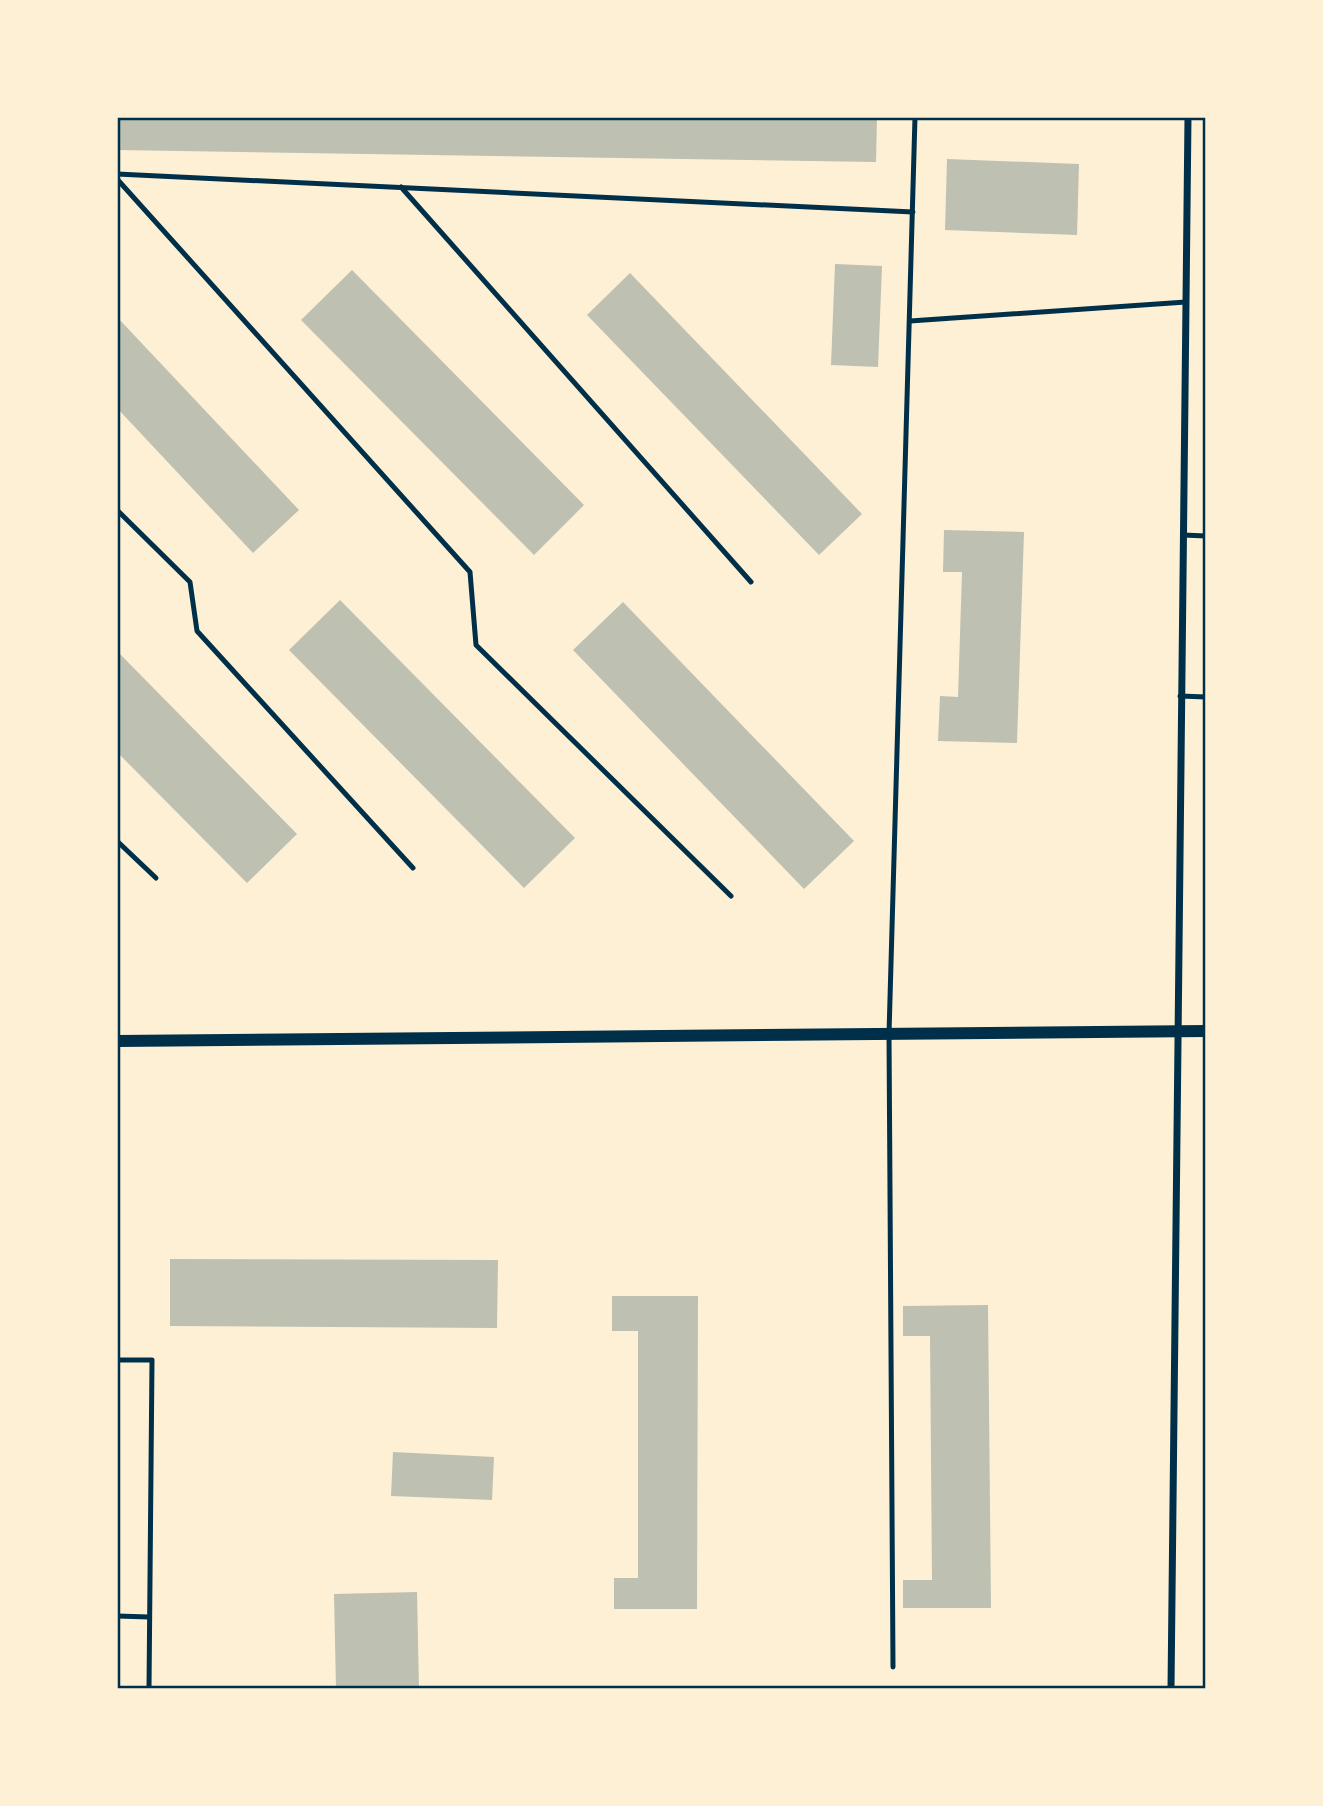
<svg xmlns="http://www.w3.org/2000/svg" width="1323" height="1806" font-family="'Roboto Condensed',sans-serif">
<rect width="100%" height="100%" fill="#fdf0d5"/>
<!-- building -->
<g fill="#bec0b2">
<path d="M117,117H877L876,162L117,150Z"/>
<path d="M947,159L1079,164L1077,235L945,230Z"/>
<path d="M835,264L882,266L878,367L831,365Z"/>
<path d="M352,270L584,505L534,555L301,320Z"/>
<path d="M630,273L862,514L819,555L587,315Z"/>
<path d="M117,317L299,510L253,553L117,408Z"/>
<path d="M944,530L1024,532L1017,743L938,741L940,696L958,697L962,572H943Z"/>
<path d="M340,600L575,838L524,888L289,650Z"/>
<path d="M623,602L854,841L804,889L573,650Z"/>
<path d="M117,651L297,834L247,883L117,752Z"/>
<path d="M170,1259L498,1260L497,1328L170,1326Z"/>
<path d="M612,1296H698L697,1609H614V1578H638V1331H612Z"/>
<path d="M988,1305L991,1608H903V1580H932L930,1336H903V1306Z"/>
<path d="M393,1452L494,1457L492,1500L391,1496Z"/>
<path d="M417,1592L419,1689H336L334,1594Z"/>
</g>
<g fill="none" stroke-linecap="round" stroke-linejoin="round">
<!-- service -->
<g stroke="#003049" stroke-width="5">
<path d="M117,174L913,212"/>
<path d="M117,179L470,572L476,645L731,896"/>
<path d="M401,187L751,582"/>
<path d="M910,321L1186,302"/>
<path d="M117,510L190,582L197,631L413,868"/>
<path d="M1183,535L1206,536"/>
<path d="M1180,696L1206,697"/>
<path d="M117,841L156,878"/>
<path d="M117,1360H152L149,1689"/>
<path d="M117,1616L149,1617"/>
<path d="M893,1667L889,1034L915,117"/>
</g>
<!-- minor -->
<path stroke="#003049" stroke-width="7" d="M1171,1689L1188,117"/>
<!-- tertiary -->
<path stroke="#003049" stroke-width="12" d="M117,1041L1206,1031"/>
</g>
<!-- border -->
<rect width="1323" height="1806" fill="none" stroke="#fdf0d5" stroke-width="238"/>
<rect x="119" y="119" width="1085" height="1568" fill="none" stroke="#003049" stroke-width="2.5"/>
</svg>
